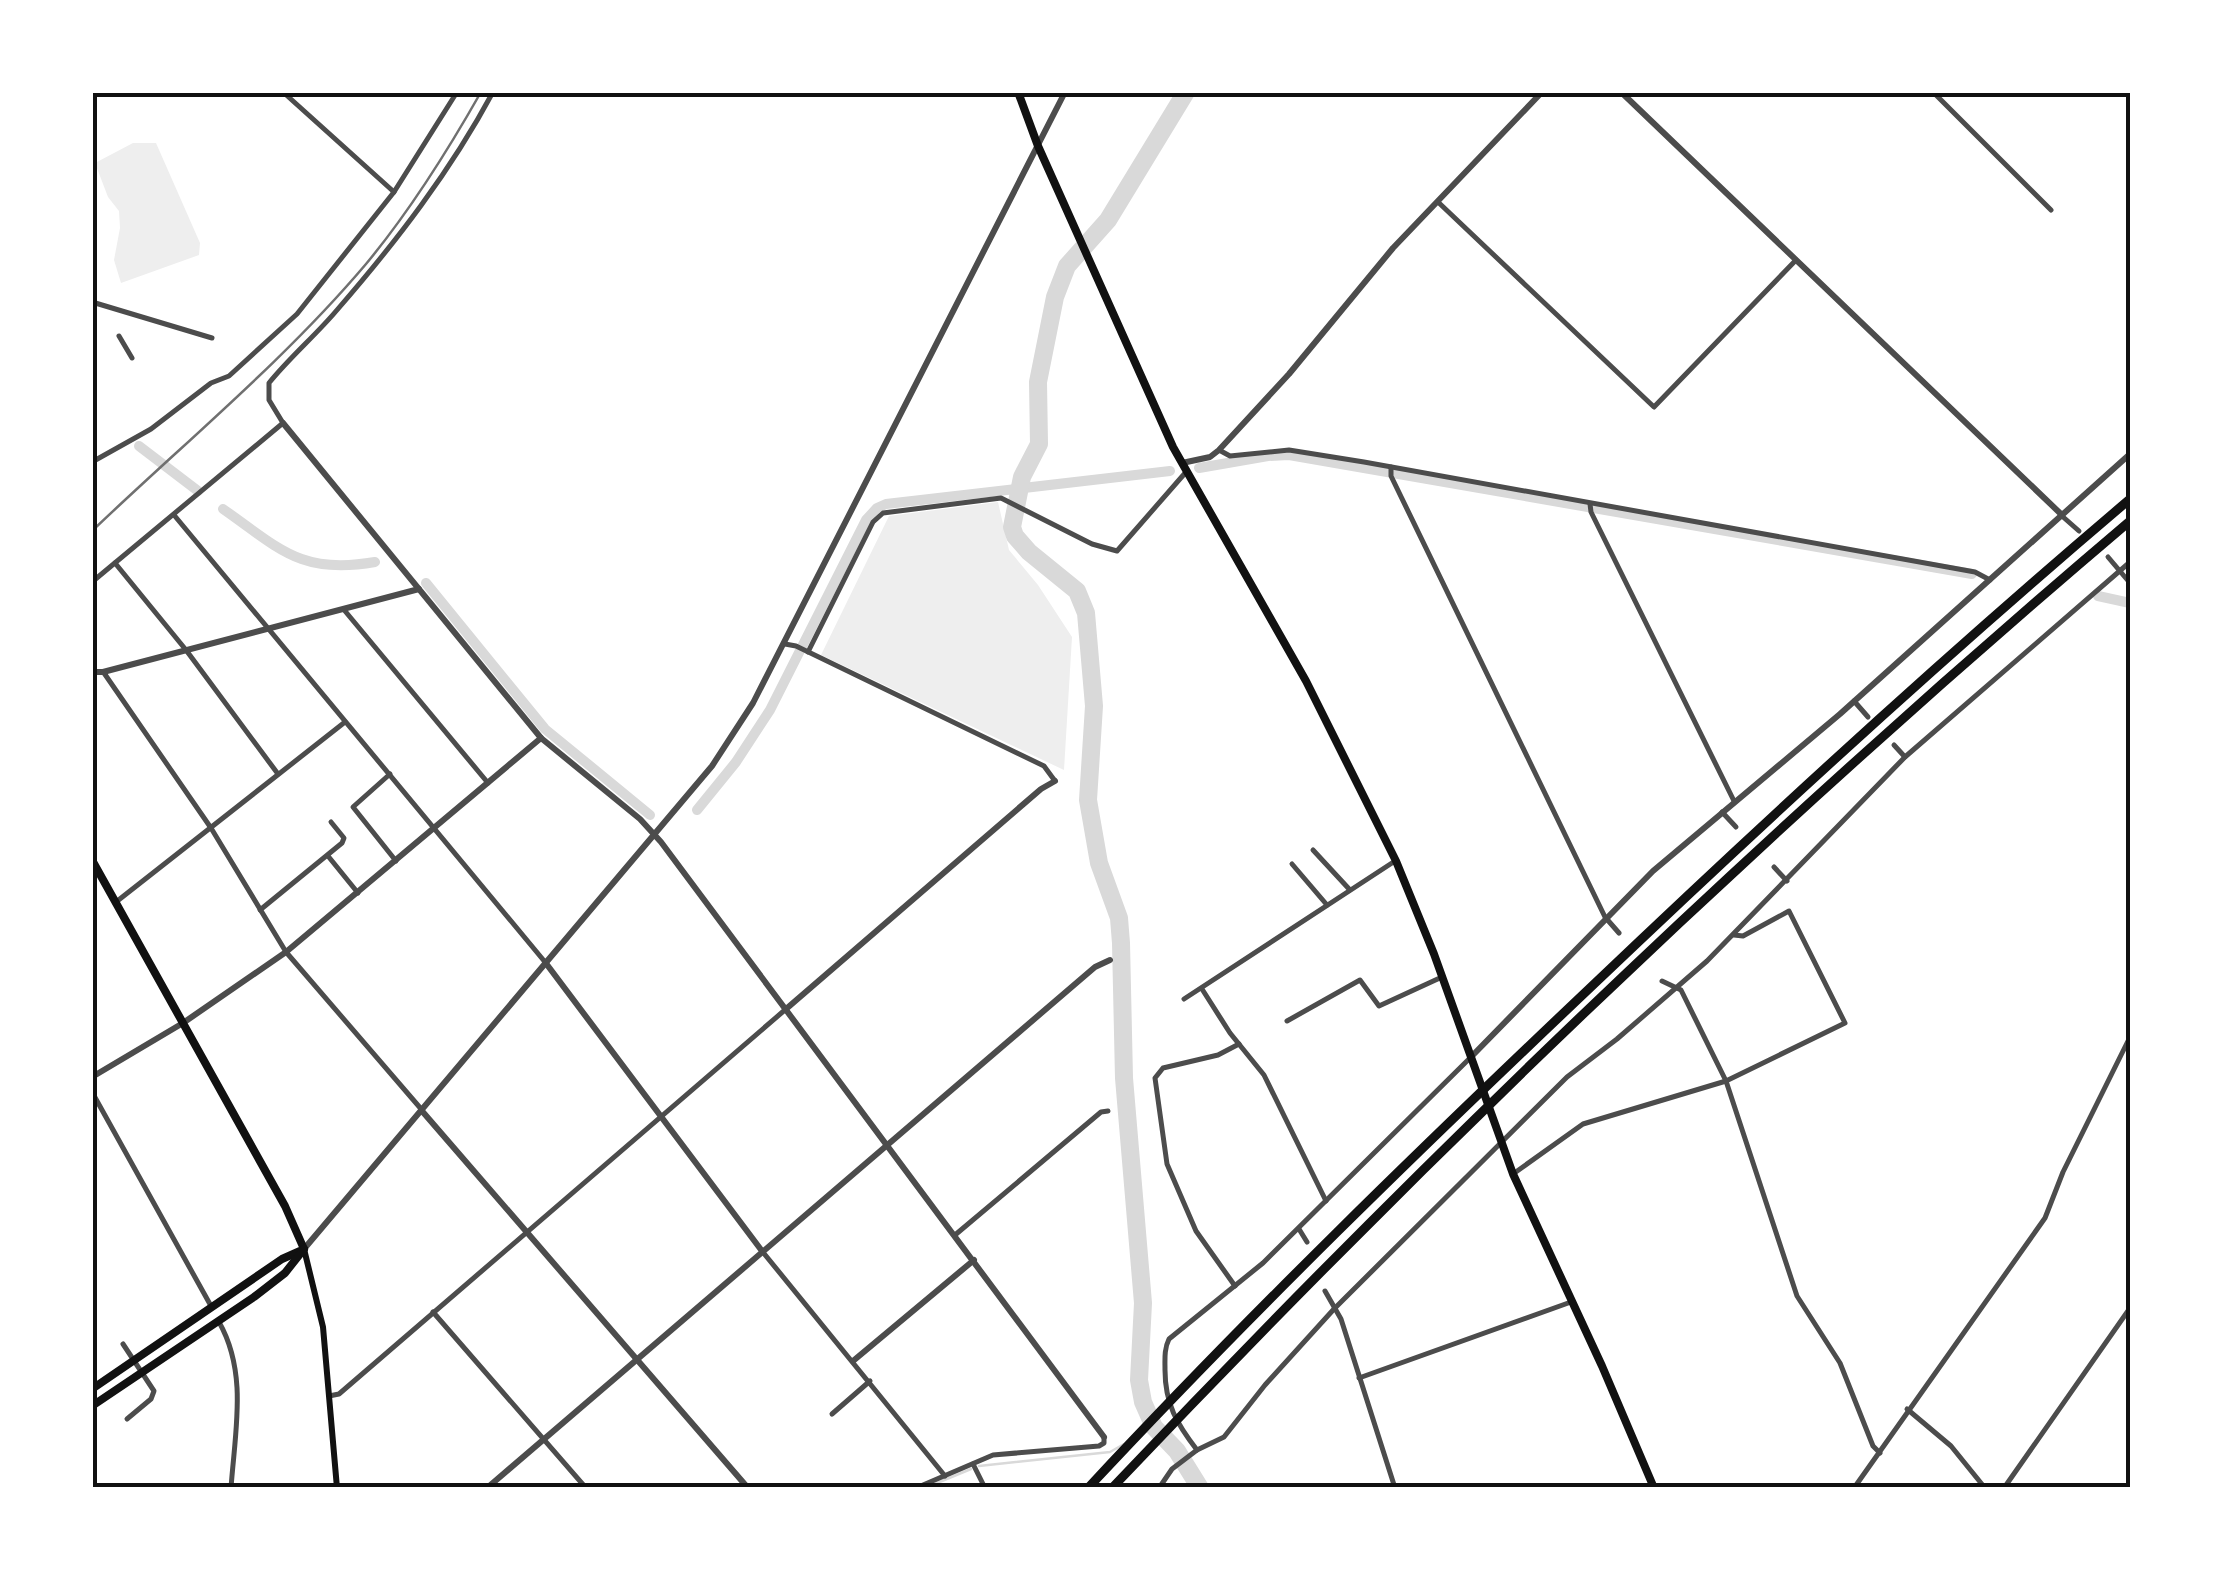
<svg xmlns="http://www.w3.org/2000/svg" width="2223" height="1580" font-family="Mulish,sans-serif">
<rect width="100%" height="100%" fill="#fff"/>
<!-- green -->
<g fill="#eee">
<path d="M133,143H156L200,243L199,255L121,283L114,260L120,228L119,211L108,197L95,163Z"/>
<path d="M998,502L1009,550L1038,585L1072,637L1064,770L821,655L889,516Z"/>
</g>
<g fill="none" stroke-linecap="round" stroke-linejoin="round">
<!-- stream -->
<g stroke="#d9d9d9" stroke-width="2.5">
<path d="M979,1466L1110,1452L1124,1444"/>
<path d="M925,1488L971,1469"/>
</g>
<!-- canal -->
<g stroke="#d9d9d9" stroke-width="10">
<path d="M139,446L198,491"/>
<path d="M1199,468L1268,456L1289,455L1972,574"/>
<path d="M223,509C280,549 301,575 375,562"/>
<path d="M426,583L545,729L650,815"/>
<path d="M2098,596L2130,603"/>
<path d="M697,810L736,762L770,710L866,520L877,508L886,504L1170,471"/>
</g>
<!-- river -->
<path stroke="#d9d9d9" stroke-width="18" d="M1186,92L1108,220L1067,266L1055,297L1038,382L1039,444L1022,477L1012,527L1015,536L1029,552L1077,591L1086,613L1094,706L1088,800L1099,863L1119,918L1121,943L1124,1078L1143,1303L1139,1380L1143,1402L1154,1427L1177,1451L1200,1488"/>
<!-- minor -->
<g stroke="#4c4c4c" stroke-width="5">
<path d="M283,92L394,192"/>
<path d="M1933,92L2051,210"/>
<path d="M1438,202L1654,407L1796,260"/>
<path d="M92,302L212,338"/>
<path d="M119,336L132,358"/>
<path d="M1219,450L1230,456L1289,450L1364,462L1975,572L1990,580"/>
<path d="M92,462L151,429L211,383L229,376L297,314L394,192L457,92"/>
<path d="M1391,467V476L1605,917L1619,933"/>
<path d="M1590,504L1591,512L1734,801"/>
<path d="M174,515L545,962"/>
<path d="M2062,516L2079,531"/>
<path d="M2108,557L2130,583"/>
<path d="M115,563L186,650L278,774"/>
<path d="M92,582L283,423L269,400V383C290,357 316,335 337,310C396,242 450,172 493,92"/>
<path d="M345,611L488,783"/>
<path d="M785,644L796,646L1044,766L1055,781"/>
<path d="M808,652L873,522L883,513L1001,498L1092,544L1117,551L1186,472"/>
<path d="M104,673L211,828L286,952L422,1110"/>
<path d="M1854,701L1868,717"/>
<path d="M1894,745L1905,757"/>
<path d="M390,774L353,807L396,861"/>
<path d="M1722,812L1736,827"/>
<path d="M1313,850L1350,890"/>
<path d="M328,856L358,893"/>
<path d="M1292,864L1327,905"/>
<path d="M1774,867L1787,881"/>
<path d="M116,902L345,722"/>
<path d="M260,910L342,843L344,838L331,822"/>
<path d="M1662,981L1681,990L1726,1081L1797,1296L1840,1363L1873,1446L1880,1453"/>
<path d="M1202,989L1230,1033L1264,1075L1326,1201"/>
<path d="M1184,999L1395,861"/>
<path d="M1287,1021L1360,980L1379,1006L1442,977"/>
<path d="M92,1092L211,1306"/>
<path d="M1513,1174L1583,1124L1726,1081L1845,1023L1789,911L1743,936L1734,935"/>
<path d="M1299,1229L1307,1242"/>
<path d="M955,1235L1101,1112L1108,1111"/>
<path d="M762,1251L945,1476"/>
<path d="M1235,1286L1196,1231L1167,1164L1155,1078L1163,1068L1218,1055L1239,1044"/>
<path d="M1325,1291L1341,1319L1395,1488"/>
<path d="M433,1312L586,1488"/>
<path d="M219,1322C248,1373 235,1431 231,1488"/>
<path d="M123,1344L154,1391L151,1399L127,1419"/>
<path d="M1359,1378L1571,1302"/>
<path d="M329,1396L339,1394L786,1009"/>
<path d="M1907,1409L1951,1446L1985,1488"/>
<path d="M832,1414L870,1381"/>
<path d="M1197,1450C1177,1424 1165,1404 1165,1370C1165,1359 1164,1349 1169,1339L1263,1263L1470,1058"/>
<path d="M973,1464L985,1488"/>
<path d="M916,1488L993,1455L1099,1446L1104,1443V1437"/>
<path d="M1159,1488L1172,1469L1197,1450L1224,1437L1265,1385L1334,1309L1567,1077L1617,1039L1707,961L1905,757L2130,562"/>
<path d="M1854,1488L2045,1218L2063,1172L2130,1037"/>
<path d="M2004,1488L2130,1308"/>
</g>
<!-- tertiary -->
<g stroke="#4c4c4c" stroke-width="6">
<path d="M1621,92L2062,515"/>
<path d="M283,423L541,738L640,819L661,842L1104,1437"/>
<path d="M1182,463L1210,457L1219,450L1289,374L1393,248L1542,92"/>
<path d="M92,672H103L419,589"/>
<path d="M545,962L762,1251"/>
<path d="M786,1009L1041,789L1055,781"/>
<path d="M1471,1057L1653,871L1840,714L2130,454"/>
<path d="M92,1077L183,1023L286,952L541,738"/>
<path d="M422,1111L748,1488"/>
<path d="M304,1249L712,766L753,703L1065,92"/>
<path d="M853,1361L974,1260"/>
<path d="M487,1488L1095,967L1110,960"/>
</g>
<!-- secondary -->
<path stroke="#111" stroke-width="6" d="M304,1249L323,1327L337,1488"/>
<!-- primary -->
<g stroke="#111" stroke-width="8">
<path d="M1018,92L1038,146L1173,447L1306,681L1396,861L1434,954L1513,1174L1602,1366L1654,1488"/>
<path d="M92,860L285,1206L304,1249"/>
<path d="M92,1389L282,1259L300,1251"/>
<path d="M92,1406L254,1297L285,1273L304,1249"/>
</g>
<!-- motorway -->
<g stroke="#111" stroke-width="9">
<path d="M1088,1488C1250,1314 1420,1149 1592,986C1767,819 1946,655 2130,499"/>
<path d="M1112,1488C1434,1148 1774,823 2130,521"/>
</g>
<!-- rail -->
<path stroke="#707070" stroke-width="2.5" d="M92,531C184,443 284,361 366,264C410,211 447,152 481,92"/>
</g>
<!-- border -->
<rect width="2223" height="1580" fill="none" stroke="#ffffff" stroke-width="190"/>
<rect x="95" y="95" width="2033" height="1390" fill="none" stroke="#111" stroke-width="4"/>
</svg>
